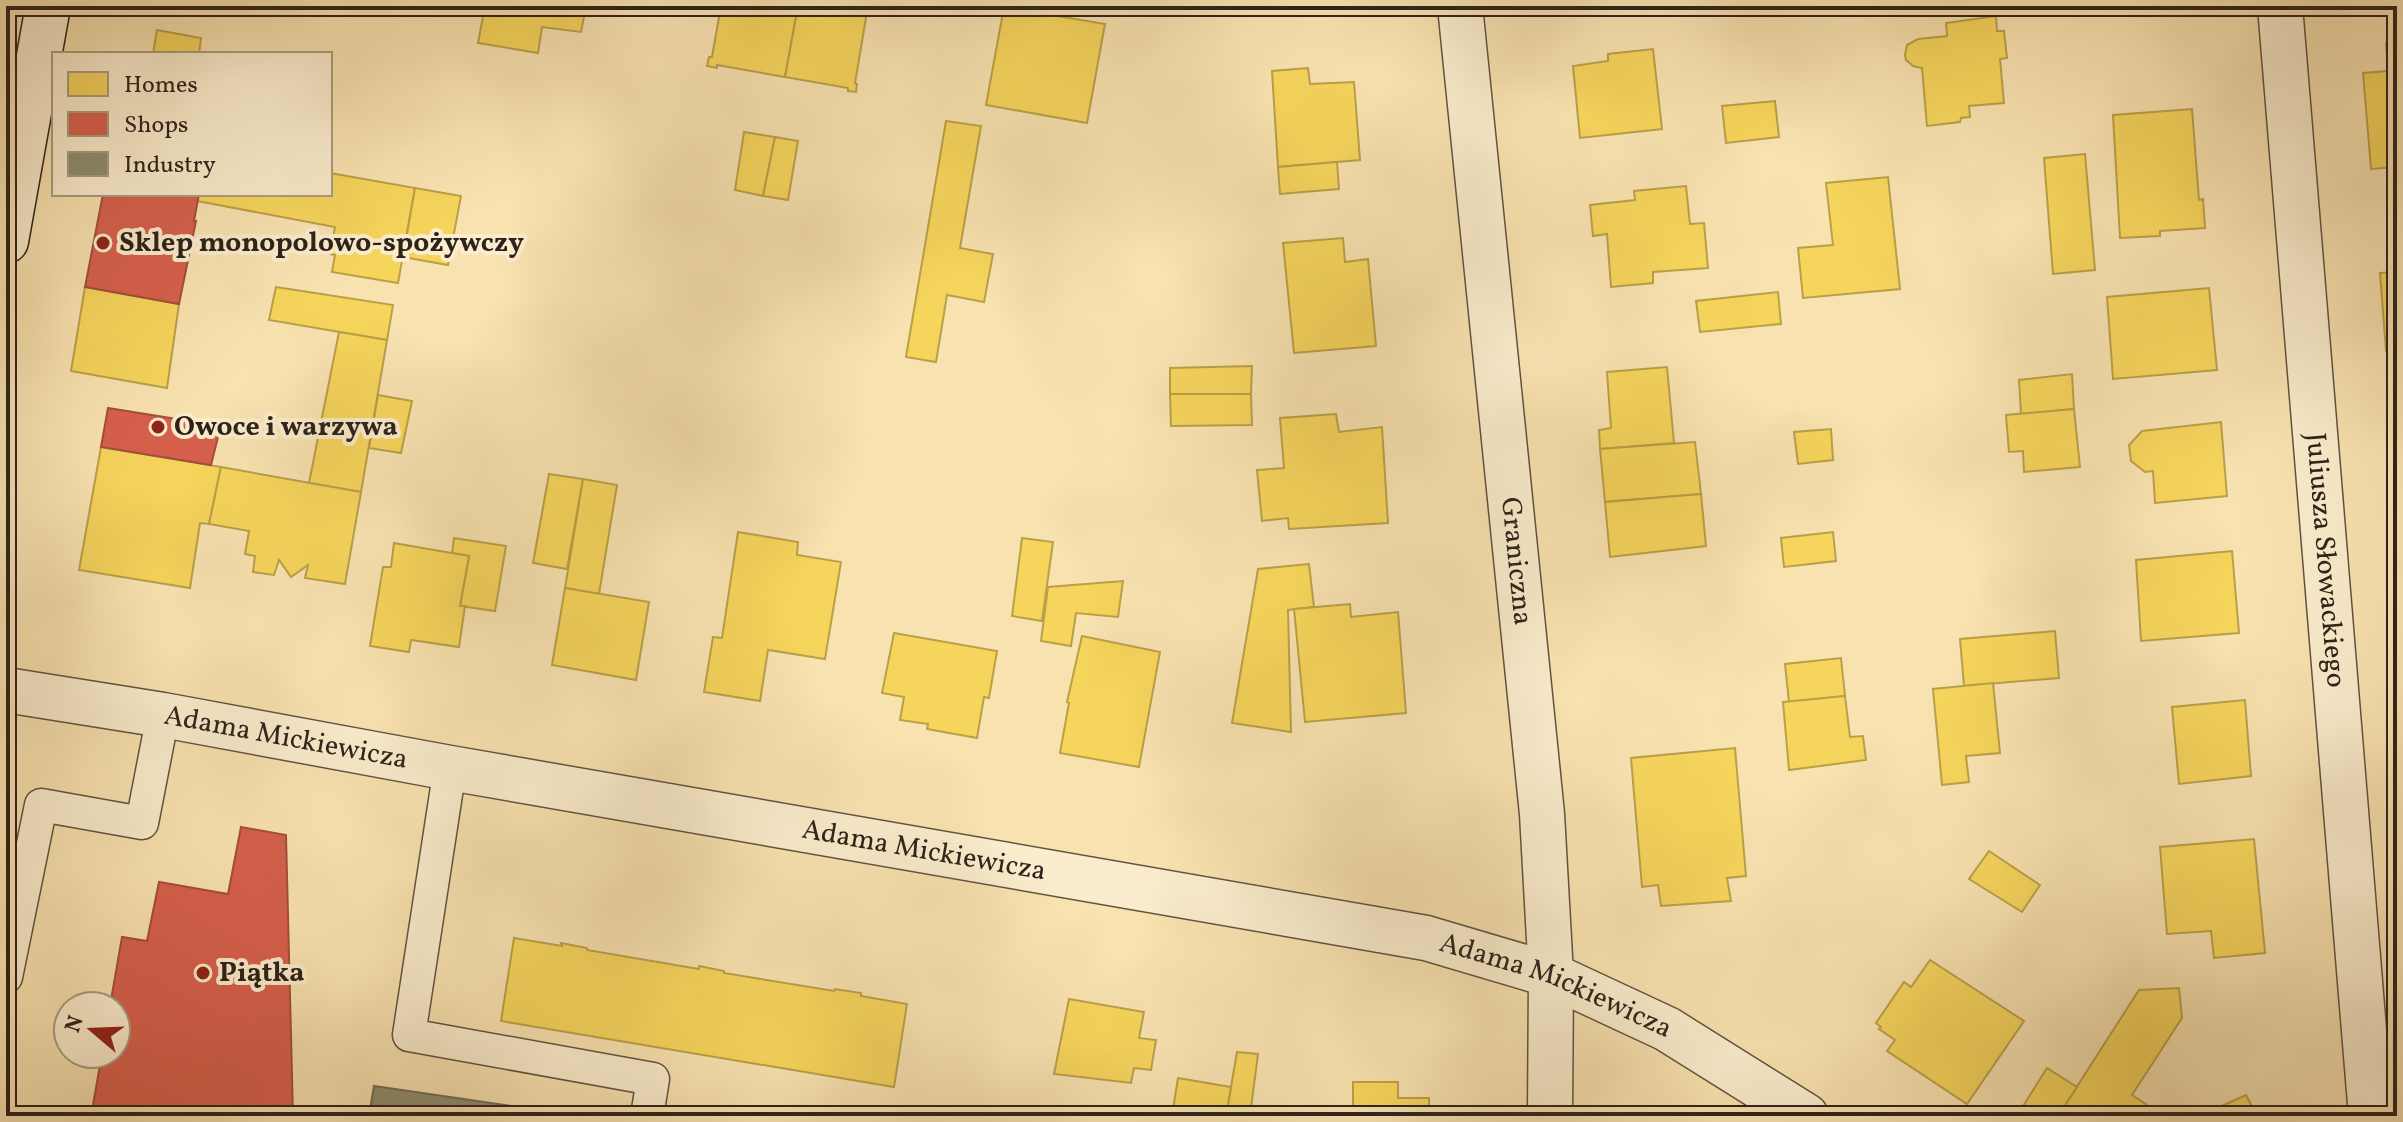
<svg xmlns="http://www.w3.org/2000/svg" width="2403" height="1122" font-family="Vollkorn,serif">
<rect width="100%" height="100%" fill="#f8e2b0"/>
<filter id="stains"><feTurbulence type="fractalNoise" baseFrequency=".0025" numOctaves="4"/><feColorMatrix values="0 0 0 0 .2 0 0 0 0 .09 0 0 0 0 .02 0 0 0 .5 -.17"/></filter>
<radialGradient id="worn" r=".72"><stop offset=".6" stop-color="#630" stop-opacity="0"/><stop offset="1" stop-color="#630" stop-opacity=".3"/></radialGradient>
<!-- homes -->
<g fill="#f6d55c" stroke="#baa048" stroke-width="2">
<path d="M292,6H324L323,16L291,11Z"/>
<path d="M485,6H586L581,32L542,27L538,53L478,43Z"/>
<path d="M721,6H798L785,77L717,65V68L707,66L709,57H712Z"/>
<path d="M798,6H868L855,83L857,84L856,92L848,91V88L785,77Z"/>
<path d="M1004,7L1105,24L1087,123L986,105Z"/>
<path d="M1996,16L1997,31H2004L2007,58L2000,59L2004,103L1969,106L1970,117L1961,118L1960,122L1927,126L1922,68L1913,66L1906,60L1905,55L1907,45L1918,39L1947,36L1946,23Z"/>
<path d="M157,30L201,38L199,54H153Z"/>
<path d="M2397,42V167L2371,169L2363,73L2388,71L2386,43Z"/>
<path d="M1653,49L1662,129L1580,138L1573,66L1608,61V54Z"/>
<path d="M1308,68L1310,84L1354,82L1360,160L1278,167L1272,71Z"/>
<path d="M1775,101L1779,137L1726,143L1722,106Z"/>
<path d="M2192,109L2199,200L2203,199L2205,228L2160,231V236L2120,238L2113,115Z"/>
<path d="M946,121L981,126L960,248L993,254L984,302L947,295L936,362L906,357Z"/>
<path d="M744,132L775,137L763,196L735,190Z"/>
<path d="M775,137L798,141L788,200L763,196Z"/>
<path d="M2085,154L2095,270L2053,274L2044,158Z"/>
<path d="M1337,162L1339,189L1280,194L1278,167Z"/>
<path d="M330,173L415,188L398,283L332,272L335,255L330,254L335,227L197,201L199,194H330Z"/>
<path d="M1888,177L1900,289L1803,298L1798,248L1833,245L1826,183Z"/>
<path d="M1686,186L1690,224L1704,223L1708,268L1653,272V283L1611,287L1607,234L1593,236L1590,205L1635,200L1634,191Z"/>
<path d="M415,188L461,196L448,265L403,257Z"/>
<path d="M1343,238L1345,262L1368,259L1376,346L1294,353L1283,243Z"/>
<path d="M2397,272V350L2386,351L2380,273Z"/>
<path d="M85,287L179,304L167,388L71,371Z"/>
<path d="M276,287L393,305L387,340L269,320Z"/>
<path d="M2209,288L2217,370L2113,379L2107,297Z"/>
<path d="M1778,292L1781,324L1700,332L1696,301Z"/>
<path d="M339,332L387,340L361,492L309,483Z"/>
<path d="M1252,366L1251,394H1170V368Z"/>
<path d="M1667,367L1674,443L1600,449L1599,430L1611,428L1607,372Z"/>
<path d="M2072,374L2074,409L2021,414L2019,380Z"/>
<path d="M1170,394H1251L1252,425L1171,426Z"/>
<path d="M378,395L412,401L401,453L369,448Z"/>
<path d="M2074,409L2080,467L2024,472L2023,451L2009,452L2006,415Z"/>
<path d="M1336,414L1339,432L1382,427L1388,523L1289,529L1288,518L1262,521L1257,470L1284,468L1280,418Z"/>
<path d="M2221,422L2227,496L2155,503L2153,471L2145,472L2131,461L2129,445L2142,431Z"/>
<path d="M1831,429L1833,460L1798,464L1794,432Z"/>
<path d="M1695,442L1701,494L1605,502L1600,449Z"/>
<path d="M101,447L221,467L209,524L200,523L190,588L79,570Z"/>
<path d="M221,467L361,492L345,584L305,578L308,565L291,577L279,560L274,575L253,572L255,556L245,554L249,531L209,524Z"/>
<path d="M549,474L583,479L567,569L533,563Z"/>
<path d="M583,479L617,485L599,594L565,588Z"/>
<path d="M1701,494L1706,546L1610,557L1605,502Z"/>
<path d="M738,532L798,542L797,555L841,562L825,659L768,650L760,701L704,692L713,637L722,638Z"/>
<path d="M1833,532L1836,561L1784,567L1781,538Z"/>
<path d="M454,538L506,546L495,611L460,606L469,556L452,553Z"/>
<path d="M1022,538L1053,542L1042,621L1012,616Z"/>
<path d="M394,543L469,556L460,606H465L459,647L411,640L409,652L370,646L383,567H391Z"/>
<path d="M2232,551L2239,633L2141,641L2136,560Z"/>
<path d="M1309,564L1314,607L1288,610L1291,732L1232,723L1258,569Z"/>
<path d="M1123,581L1118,617L1076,613L1071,646L1041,641L1048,587Z"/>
<path d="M565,588L649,602L636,680L552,665Z"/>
<path d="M1350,604L1351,617L1398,612L1406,713L1305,722L1294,609Z"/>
<path d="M2055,631L2059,678L1964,686L1960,639Z"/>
<path d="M894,633L997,651L989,698L984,697L977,738L927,729L928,724L900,720L904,697L882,693Z"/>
<path d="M1082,636L1160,652L1139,767L1060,753L1069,703L1067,702Z"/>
<path d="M1841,658L1845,696L1789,702L1785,664Z"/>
<path d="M1993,683L2000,753L1966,756L1969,782L1942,785L1933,689Z"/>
<path d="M1845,696L1850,737L1863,736L1866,760L1789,770L1783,702Z"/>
<path d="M2245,700L2251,776L2179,784L2172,707Z"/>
<path d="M1735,748L1746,876L1727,878L1731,901L1661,906L1658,885L1642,887L1631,758Z"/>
<path d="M2254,839L2265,953L2214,958L2211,931L2167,934L2160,847Z"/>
<path d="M1989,851L2040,885L2022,912L1969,879Z"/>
<path d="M514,938L562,946L561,943L587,948V950L699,969V966L724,971V973L834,991L835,989L861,993V996L907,1004L894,1087L501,1021Z"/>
<path d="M1930,960L2024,1021L1967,1104L1887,1051L1895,1040L1879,1029L1881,1027L1876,1023L1904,982L1911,987Z"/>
<path d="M2179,988L2182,1018L2132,1095L2164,1116H2058L2139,990Z"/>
<path d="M1069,999L1144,1012L1139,1038L1156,1040L1151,1070L1134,1068L1131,1083L1054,1074Z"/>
<path d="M1237,1052L1258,1054L1250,1116H1226Z"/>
<path d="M2047,1068L2077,1087L2058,1116H2029L2020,1111Z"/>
<path d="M1178,1078L1231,1087L1226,1116H1172Z"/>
<path d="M1353,1082H1398V1098H1429V1116H1353Z"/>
<path d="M2246,1095L2257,1116H2199Z"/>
</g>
<!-- shops -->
<g fill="#d6604d" stroke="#a34e3e" stroke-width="2">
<path d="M103,194H199L194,221H196L179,304L85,287Z"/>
<path d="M108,408L196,422L195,425L220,429L211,465L101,447Z"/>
<path d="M241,827L286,835L293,1116H91L102,1054H116V1006H110L122,937L147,941L159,882L228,894Z"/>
</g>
<!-- industry -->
<path fill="#8c8c6e" stroke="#706c55" stroke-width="2" d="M374,1086L581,1116H369Z"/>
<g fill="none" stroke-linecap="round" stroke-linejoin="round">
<defs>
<g id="lane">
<path d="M450,768L409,1035L653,1079L647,1116"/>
<path d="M6,977L41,805L142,823L163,715"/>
</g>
<g id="street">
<path id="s1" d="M1460,6L1542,814L1551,975L1550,1116"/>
<path id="s2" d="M2280,6L2371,1116"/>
<path id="s3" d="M6,690L163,715L450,768L1426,938L1551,975L1667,1029L1806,1116"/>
</g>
<path id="secondary" d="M6,241L48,6"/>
</defs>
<!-- lane casing -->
<use href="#lane" stroke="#605340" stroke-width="35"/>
<!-- street casing -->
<use href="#street" stroke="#605340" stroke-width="47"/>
<!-- secondary casing -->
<use href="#secondary" stroke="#2d231b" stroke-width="47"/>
<!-- lane -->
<use href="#lane" stroke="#faeccc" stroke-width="32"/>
<!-- street -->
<use href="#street" stroke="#faeccc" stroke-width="44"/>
<!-- secondary -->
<use href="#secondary" stroke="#faeccc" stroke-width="44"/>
</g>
<!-- markers -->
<g fill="#8f2418" stroke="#faeccc" stroke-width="3">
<circle cx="103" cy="243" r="8"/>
<circle cx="158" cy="427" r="8"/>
<circle cx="203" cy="973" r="8"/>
</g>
<g text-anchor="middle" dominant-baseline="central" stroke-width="8" stroke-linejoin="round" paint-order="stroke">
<!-- poi labels -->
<g font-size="28" font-weight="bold" fill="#2d231b" stroke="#faeccc" text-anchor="start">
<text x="119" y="243">Sklep monopolowo-spożywczy</text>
<text x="174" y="427">Owoce i warzywa</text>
<text x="219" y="973">Piątka</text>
</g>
<!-- street labels -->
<g font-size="28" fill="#2d231b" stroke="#faeccc">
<text stroke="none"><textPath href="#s1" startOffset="558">Graniczna</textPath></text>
<text stroke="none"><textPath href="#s2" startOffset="556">Juliusza Słowackiego</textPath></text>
<text stroke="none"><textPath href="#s3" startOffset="284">Adama Mickiewicza</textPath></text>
<text stroke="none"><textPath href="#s3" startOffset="932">Adama Mickiewicza</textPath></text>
<text stroke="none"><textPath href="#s3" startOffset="1580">Adama Mickiewicza</textPath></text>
</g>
</g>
<!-- margin -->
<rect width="2403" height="1122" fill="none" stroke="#f8e2b0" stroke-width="32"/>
<rect x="8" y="8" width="2387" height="1106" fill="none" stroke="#2d231b" stroke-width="4"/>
<rect x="16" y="16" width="2371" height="1090" fill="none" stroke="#2d231b" stroke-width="2"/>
<!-- legend -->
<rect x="52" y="52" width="280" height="144" fill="#faeccc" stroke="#a89c85" stroke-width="2"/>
<rect x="68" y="72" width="40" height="24" fill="#f6d55c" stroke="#a89c85" stroke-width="2"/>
<text x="124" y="92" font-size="24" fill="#2d231b">Homes</text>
<rect x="68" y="112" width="40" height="24" fill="#d6604d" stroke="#a89c85" stroke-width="2"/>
<text x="124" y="132" font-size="24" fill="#2d231b">Shops</text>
<rect x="68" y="152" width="40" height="24" fill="#8c8c6e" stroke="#a89c85" stroke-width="2"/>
<text x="124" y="172" font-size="24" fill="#2d231b">Industry</text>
<!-- north arrow -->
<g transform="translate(92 1030) rotate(289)"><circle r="38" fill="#faeccc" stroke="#a89c85" stroke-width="2"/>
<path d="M0-6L14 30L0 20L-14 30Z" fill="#8f2418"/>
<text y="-12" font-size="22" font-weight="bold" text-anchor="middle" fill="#2d231b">N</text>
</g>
<rect width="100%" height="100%" filter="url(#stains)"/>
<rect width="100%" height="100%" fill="url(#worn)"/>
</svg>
